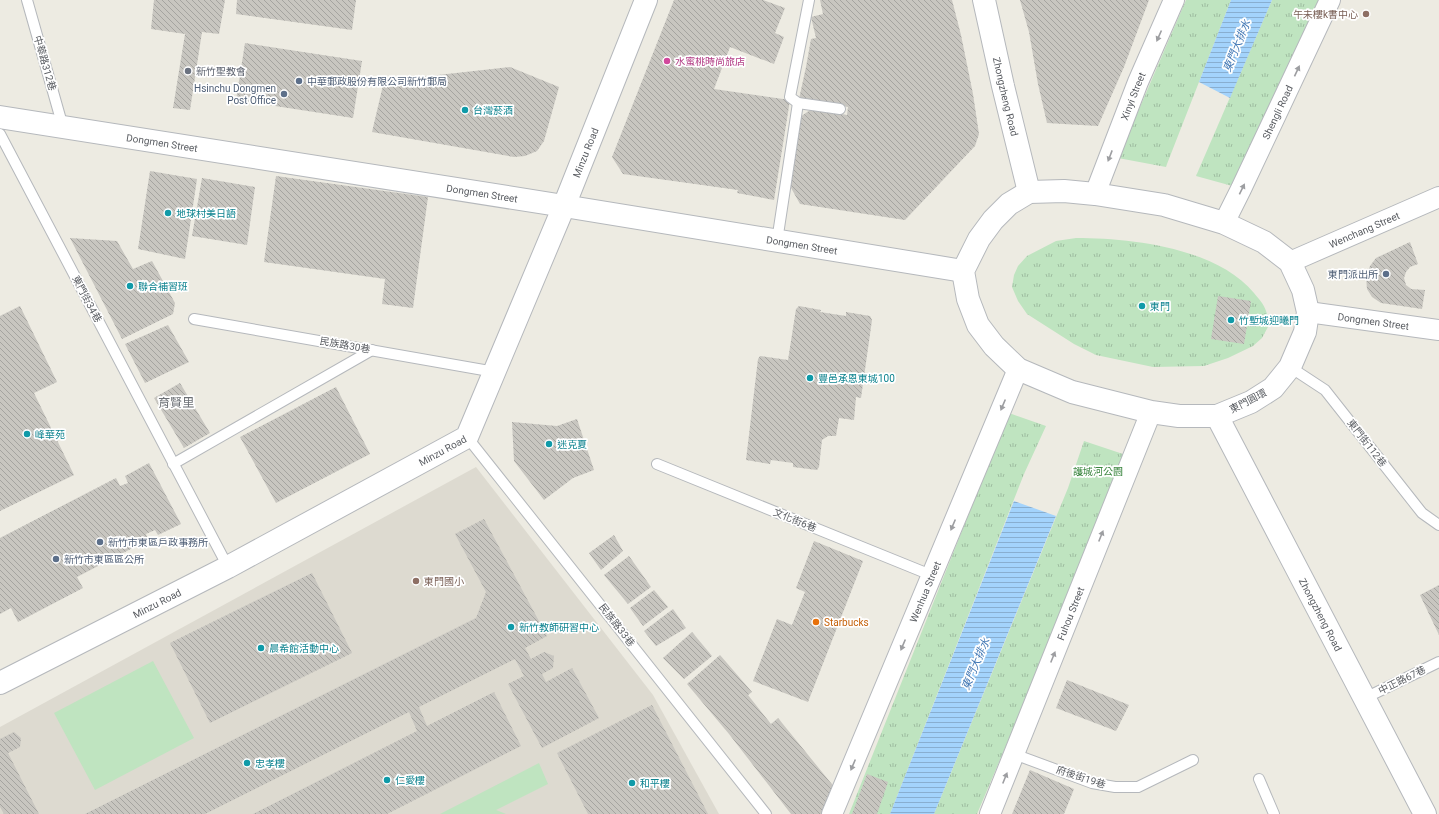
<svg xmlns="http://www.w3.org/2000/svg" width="1439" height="814" font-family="Roboto,'Noto Sans TC',sans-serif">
<defs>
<pattern id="grass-tufts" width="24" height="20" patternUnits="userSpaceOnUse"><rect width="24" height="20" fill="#bfe4c0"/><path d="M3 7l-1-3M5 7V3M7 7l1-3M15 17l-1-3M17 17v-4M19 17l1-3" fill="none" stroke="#9ebca0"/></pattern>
<pattern id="water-rules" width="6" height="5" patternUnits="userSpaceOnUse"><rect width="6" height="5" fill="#a3d3fc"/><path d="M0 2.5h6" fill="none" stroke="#88aed0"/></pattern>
<pattern id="building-back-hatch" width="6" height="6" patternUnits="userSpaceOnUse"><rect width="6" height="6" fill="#c8c6c0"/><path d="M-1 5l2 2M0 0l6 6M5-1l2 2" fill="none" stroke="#a5a4a0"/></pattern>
</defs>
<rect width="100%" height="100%" fill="#edebe2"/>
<!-- education -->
<path fill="#dddad0" d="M476,467L653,695L719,814H0V727Z"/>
<!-- grass -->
<g fill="url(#grass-tufts)">
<path d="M1186,0H1231L1167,164L1166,167L1118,158Z"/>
<path d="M1272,0H1321L1236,187L1196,176Z"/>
<path d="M1076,238C1131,238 1217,248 1254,293C1258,298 1264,304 1266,311C1268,315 1268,321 1269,325L1262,338L1253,346L1228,358L1204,366L1153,367L1096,355L1074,344L1027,314L1018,301L1012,287L1014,275L1018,266L1027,256L1056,241Z"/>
<path d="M1009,413L1046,426L1024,474L890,814H849Z"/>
<path d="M1084,441L1129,456L977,814H934L1068,488Z"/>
</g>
<!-- pitch -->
<g fill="#bfe4c0">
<path d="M153,661L194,738L95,790L54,713Z"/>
<path d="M539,763L548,784L496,810L506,814H440Z"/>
</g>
<!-- water -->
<g fill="url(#water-rules)">
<path d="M1231,0H1272L1230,98L1199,82Z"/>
<path d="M1014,501L1056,516L934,814H890Z"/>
</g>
<!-- building -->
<g fill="url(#building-back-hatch)">
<path d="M154,0H225L219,34L202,32L190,110L173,108L185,34L151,29Z"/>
<path d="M237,0H356L352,30L236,14Z"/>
<path d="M674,0H763L785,8L775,33L784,37L774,64L730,47L714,89L790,100L774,200L737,193L738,190L623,174L612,157Z"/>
<path d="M820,0H952L961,35L973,94L979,134L975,146L905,220L800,204L790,186L800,117L813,108L847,115L848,107L799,99L806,67L811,39L816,38L811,17L823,14Z"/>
<path d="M1020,0H1149L1124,67L1098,126L1047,123L1038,84L1029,32Z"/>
<path d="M245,43L362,61L353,118L236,100Z"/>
<path d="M510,67L559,87L544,141L537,151L525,156L514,157L372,132L384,81Z"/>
<path d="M150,171L197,179L185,259L138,249Z"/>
<path d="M276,176L428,197L413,308L382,304L385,279L264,262Z"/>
<path d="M202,178L255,187L247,245L192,236Z"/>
<path d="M70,238L117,241L133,269L152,261L175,303L173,314L122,339Z"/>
<path d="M1410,242L1418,264L1410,267L1406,272L1404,278L1406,285L1411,289L1425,290L1422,309L1381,303L1372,297L1367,289L1366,277L1370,266L1376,258Z"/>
<path d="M1218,296L1251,301L1244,344L1211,339Z"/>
<path d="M20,306L57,382L34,393L74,475L0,511V316Z"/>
<path d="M799,306L821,310L820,312L846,316V312L870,316L872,320L861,398L856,397L854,420L839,418L836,436H828L822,440L819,467L817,470L793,467V463L771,460L770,464L746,460L758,359L760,356L788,360L796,309Z"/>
<path d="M168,325L189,362L145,383L125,344Z"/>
<path d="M180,383L210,433L184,448L154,398Z"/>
<path d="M336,387L370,454L276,503L240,437Z"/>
<path d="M577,419L594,470L573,478L544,500L514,461L512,422L557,426Z"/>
<path d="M149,463L181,524L158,535L155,530L146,534L148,540L77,577L83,588L18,622L11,608L0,614V538L116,478L120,486L128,483L125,476Z"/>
<path d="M484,519L547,636L525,648L531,659L544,652L554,656L553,668L542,674L546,682L572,668L599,718L542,748L508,684L524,676L515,659L419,707L427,726L494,692L521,746L387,814H253L417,731L409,712L205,814H85L476,618L486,592L455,534Z"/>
<path d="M614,535L623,551L601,570L589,553Z"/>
<path d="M814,541L863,561L808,702L753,681L777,619L792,625L805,592L796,588Z"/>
<path d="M629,556L651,587L628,604L604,575Z"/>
<path d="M312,573L352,653L210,723L170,643Z"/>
<path d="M1439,585V635L1420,595Z"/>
<path d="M654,590L668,607L643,626L630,608Z"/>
<path d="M673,609L686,628L656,646L644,631Z"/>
<path d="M692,632L712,656L684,679L663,658Z"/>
<path d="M720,655L752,692L748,695L771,724L778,718L835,788L824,814H791L729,734L687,684Z"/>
<path d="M1067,680L1129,705L1116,731L1056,708Z"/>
<path d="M652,705L708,814H588L557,753Z"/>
<path d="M14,732L21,738L20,747L8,753L39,814H4L0,807V739Z"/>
<path d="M1030,770L1074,789L1064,814H1012Z"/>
<path d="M867,774L888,782L877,814H852Z"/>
</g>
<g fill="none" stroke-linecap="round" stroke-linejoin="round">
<defs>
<g id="service">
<path d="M27,0L63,127"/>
<path d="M809,0L790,97L798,103L840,109"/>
<path d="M0,134L228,567"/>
<path d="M777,241L798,103"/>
<path d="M194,319L495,372"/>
<path d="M1290,367L1325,390L1422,513L1439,525"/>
<path d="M467,437L766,814"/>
<path d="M173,464L372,350"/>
<path d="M657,464L926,573L932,576"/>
<path d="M1365,698L1439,662"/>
<path d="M1014,754L1092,783L1115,787H1138L1193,760"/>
<path d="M1259,779L1274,814"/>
</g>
<g id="minor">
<path id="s1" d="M1095,194L1138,82L1174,0"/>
<path id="s2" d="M1224,223L1241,189L1330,0"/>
<path id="s3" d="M1290,262L1439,197"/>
<path id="s4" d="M1308,312L1439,330"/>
<path id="s5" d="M832,814L1018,369"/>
<path id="s6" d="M990,814L1151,412"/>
</g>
<g id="tertiary">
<path id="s7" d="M984,0L1003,86L1029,192"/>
<path id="s8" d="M0,117L564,206L963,271"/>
<path d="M1064,191L1095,194L1164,205L1224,223L1264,242L1290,262L1303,290L1308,312L1305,332L1290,367L1273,388L1251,402L1217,416H1179L1151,412L1072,392L1018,369L994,346L978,325L968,299L963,271L979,239L993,220L1009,204L1029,192Z"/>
<path id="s9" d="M1217,416L1425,814"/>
<path id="s10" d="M0,683L228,567L467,437L564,206L646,0"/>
</g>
</defs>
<!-- service casing -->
<use href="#service" stroke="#b5b8bc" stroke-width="12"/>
<!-- minor casing -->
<use href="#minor" stroke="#b5b8bc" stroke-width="22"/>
<!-- tertiary casing -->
<use href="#tertiary" stroke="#b5b8bc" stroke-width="24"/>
<!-- service -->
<use href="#service" stroke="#fff" stroke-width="10"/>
<!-- minor -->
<use href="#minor" stroke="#fff" stroke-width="20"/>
<!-- tertiary -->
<use href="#tertiary" stroke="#fff" stroke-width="22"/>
</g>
<!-- one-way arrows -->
<defs><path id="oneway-solid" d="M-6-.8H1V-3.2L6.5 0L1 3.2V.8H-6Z"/></defs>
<g fill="#9d9ea1">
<use href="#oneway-solid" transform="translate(1159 36) rotate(114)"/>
<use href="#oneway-solid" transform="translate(1297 71) rotate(-65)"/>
<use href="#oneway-solid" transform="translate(1110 156) rotate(111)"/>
<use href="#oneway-solid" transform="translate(1242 189) rotate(-64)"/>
<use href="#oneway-solid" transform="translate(1003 405) rotate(113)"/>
<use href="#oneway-solid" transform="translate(953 525) rotate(113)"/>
<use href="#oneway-solid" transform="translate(1101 536) rotate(-68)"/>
<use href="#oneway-solid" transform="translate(903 645) rotate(113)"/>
<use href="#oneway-solid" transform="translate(1053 657) rotate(-68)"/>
<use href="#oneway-solid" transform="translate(853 765) rotate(113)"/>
<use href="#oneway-solid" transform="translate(1005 778) rotate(-68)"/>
</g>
<!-- markers -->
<g fill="#8d6e63" stroke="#fff" stroke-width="1.5">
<circle cx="1366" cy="14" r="4"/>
<circle cx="416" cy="581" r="4"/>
</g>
<circle fill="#d1479c" stroke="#fff" stroke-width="1.5" cx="667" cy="61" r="4"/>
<circle fill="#6b7280" stroke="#fff" stroke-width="1.5" cx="188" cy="71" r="4"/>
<g fill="#5c6f8a" stroke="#fff" stroke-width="1.5">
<circle cx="299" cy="81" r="4"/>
<circle cx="284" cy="94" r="4"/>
<circle cx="1386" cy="274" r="4"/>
<circle cx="100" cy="542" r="4"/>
<circle cx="56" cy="559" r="4"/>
</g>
<g fill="#0f9aa8" stroke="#fff" stroke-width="1.5">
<circle cx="465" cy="110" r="4"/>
<circle cx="168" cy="213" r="4"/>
<circle cx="130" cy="286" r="4"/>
<circle cx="1142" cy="306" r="4"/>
<circle cx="1231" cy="320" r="4"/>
<circle cx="810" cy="378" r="4"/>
<circle cx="27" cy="434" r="4"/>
<circle cx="549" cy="444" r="4"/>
<circle cx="511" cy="627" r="4"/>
<circle cx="261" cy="648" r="4"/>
<circle cx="247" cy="763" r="4"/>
<circle cx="387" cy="780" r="4"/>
<circle cx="632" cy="783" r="4"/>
</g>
<circle fill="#e8710a" stroke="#fff" stroke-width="1.5" cx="816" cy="622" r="4"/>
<g text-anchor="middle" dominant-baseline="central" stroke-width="3.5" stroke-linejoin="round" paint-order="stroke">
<!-- education labels -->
<g font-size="10" fill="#785e54" stroke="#fff" text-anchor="end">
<text x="1358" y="14">午未樓k書中心</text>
<text x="424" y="581" text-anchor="start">東門國小</text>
</g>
<!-- hotel labels -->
<g font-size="10" fill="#b23c85" stroke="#fff" text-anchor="start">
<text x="675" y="61">水蜜桃時尚旅店</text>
</g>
<!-- street labels -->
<g font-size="10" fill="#5b5e63" stroke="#fff">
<text transform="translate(45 63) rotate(74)">中華路312巷</text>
<text stroke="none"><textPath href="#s7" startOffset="99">Zhongzheng Road</textPath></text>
<text stroke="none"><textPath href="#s1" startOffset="105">Xinyi Street</textPath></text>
<text stroke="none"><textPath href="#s2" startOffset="123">Shengli Road</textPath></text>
<text stroke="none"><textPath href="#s8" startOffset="164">Dongmen Street</textPath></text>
<text stroke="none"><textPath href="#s10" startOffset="836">Minzu Road</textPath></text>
<text stroke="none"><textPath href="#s8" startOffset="488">Dongmen Street</textPath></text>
<text stroke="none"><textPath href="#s3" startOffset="81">Wenchang Street</textPath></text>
<text stroke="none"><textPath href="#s8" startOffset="812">Dongmen Street</textPath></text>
<text transform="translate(87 299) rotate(62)">東門街34巷</text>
<text stroke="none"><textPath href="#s4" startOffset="66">Dongmen Street</textPath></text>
<text transform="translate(345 345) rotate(10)">民族路30巷</text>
<text transform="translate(1248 401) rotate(-27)">東門圓環</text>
<text transform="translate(1367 443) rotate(52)">東門街112巷</text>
<text stroke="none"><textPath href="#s10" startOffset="500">Minzu Road</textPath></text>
<text transform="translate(795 520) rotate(22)">文化街6巷</text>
<text stroke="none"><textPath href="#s5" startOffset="241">Wenhua Street</textPath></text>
<text stroke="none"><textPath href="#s10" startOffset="176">Minzu Road</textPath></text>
<text stroke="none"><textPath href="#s6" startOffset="216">Fuhou Street</textPath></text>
<text stroke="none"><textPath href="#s9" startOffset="224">Zhongzheng Road</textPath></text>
<text transform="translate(617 625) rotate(52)">民族路33巷</text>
<text transform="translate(1402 680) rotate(-26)">中正路67巷</text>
<text transform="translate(1081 777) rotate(18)">府後街19巷</text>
</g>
<!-- worship labels -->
<g font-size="10" fill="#5b616d" stroke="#fff" text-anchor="start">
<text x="196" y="71">新竹聖教會</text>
</g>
<!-- service labels -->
<g font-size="10" fill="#4e5e75" stroke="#fff" text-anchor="start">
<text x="307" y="81">中華郵政股份有限公司新竹郵局</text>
<text x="276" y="88" text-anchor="end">Hsinchu Dongmen<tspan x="276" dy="12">Post Office</tspan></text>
<text x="1378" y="274" text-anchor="end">東門派出所</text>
<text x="108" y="542">新竹市東區戶政事務所</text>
<text x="64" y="559">新竹市東區區公所</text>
</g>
<!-- culture labels -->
<g font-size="10" fill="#0d838f" stroke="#fff" text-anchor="start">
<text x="473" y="110">台灣菸酒</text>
<text x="176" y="213">地球村美日語</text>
<text x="138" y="286">聯合補習班</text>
<text x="1150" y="306">東門</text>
<text x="1239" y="320">竹塹城迎曦門</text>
<text x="818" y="378">豐邑承恩東城100</text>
<text x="35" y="434">峰華苑</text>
<text x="557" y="444">迷克夏</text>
<text x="519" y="627">新竹教師研習中心</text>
<text x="269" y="648">晨希館活動中心</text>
<text x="255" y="763">忠孝樓</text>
<text x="395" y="780">仁愛樓</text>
<text x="640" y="783">和平樓</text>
</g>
<!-- park labels -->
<g font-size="10" fill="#38843d" stroke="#fff">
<text x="1098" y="471">護城河公園</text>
</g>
<!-- food labels -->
<g font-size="10" fill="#c56008" stroke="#fff" text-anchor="start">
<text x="824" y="622">Starbucks</text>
</g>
<!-- water labels -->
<g font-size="11" font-style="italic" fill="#4479b5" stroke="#fff">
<text transform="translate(1237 46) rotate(-68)">東門大排水</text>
<text transform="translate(976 664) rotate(-67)">東門大排水</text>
</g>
<!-- quarter labels -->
<g font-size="12" fill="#6c7075" stroke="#fff">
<text x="176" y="403">育賢里</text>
</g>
</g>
</svg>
